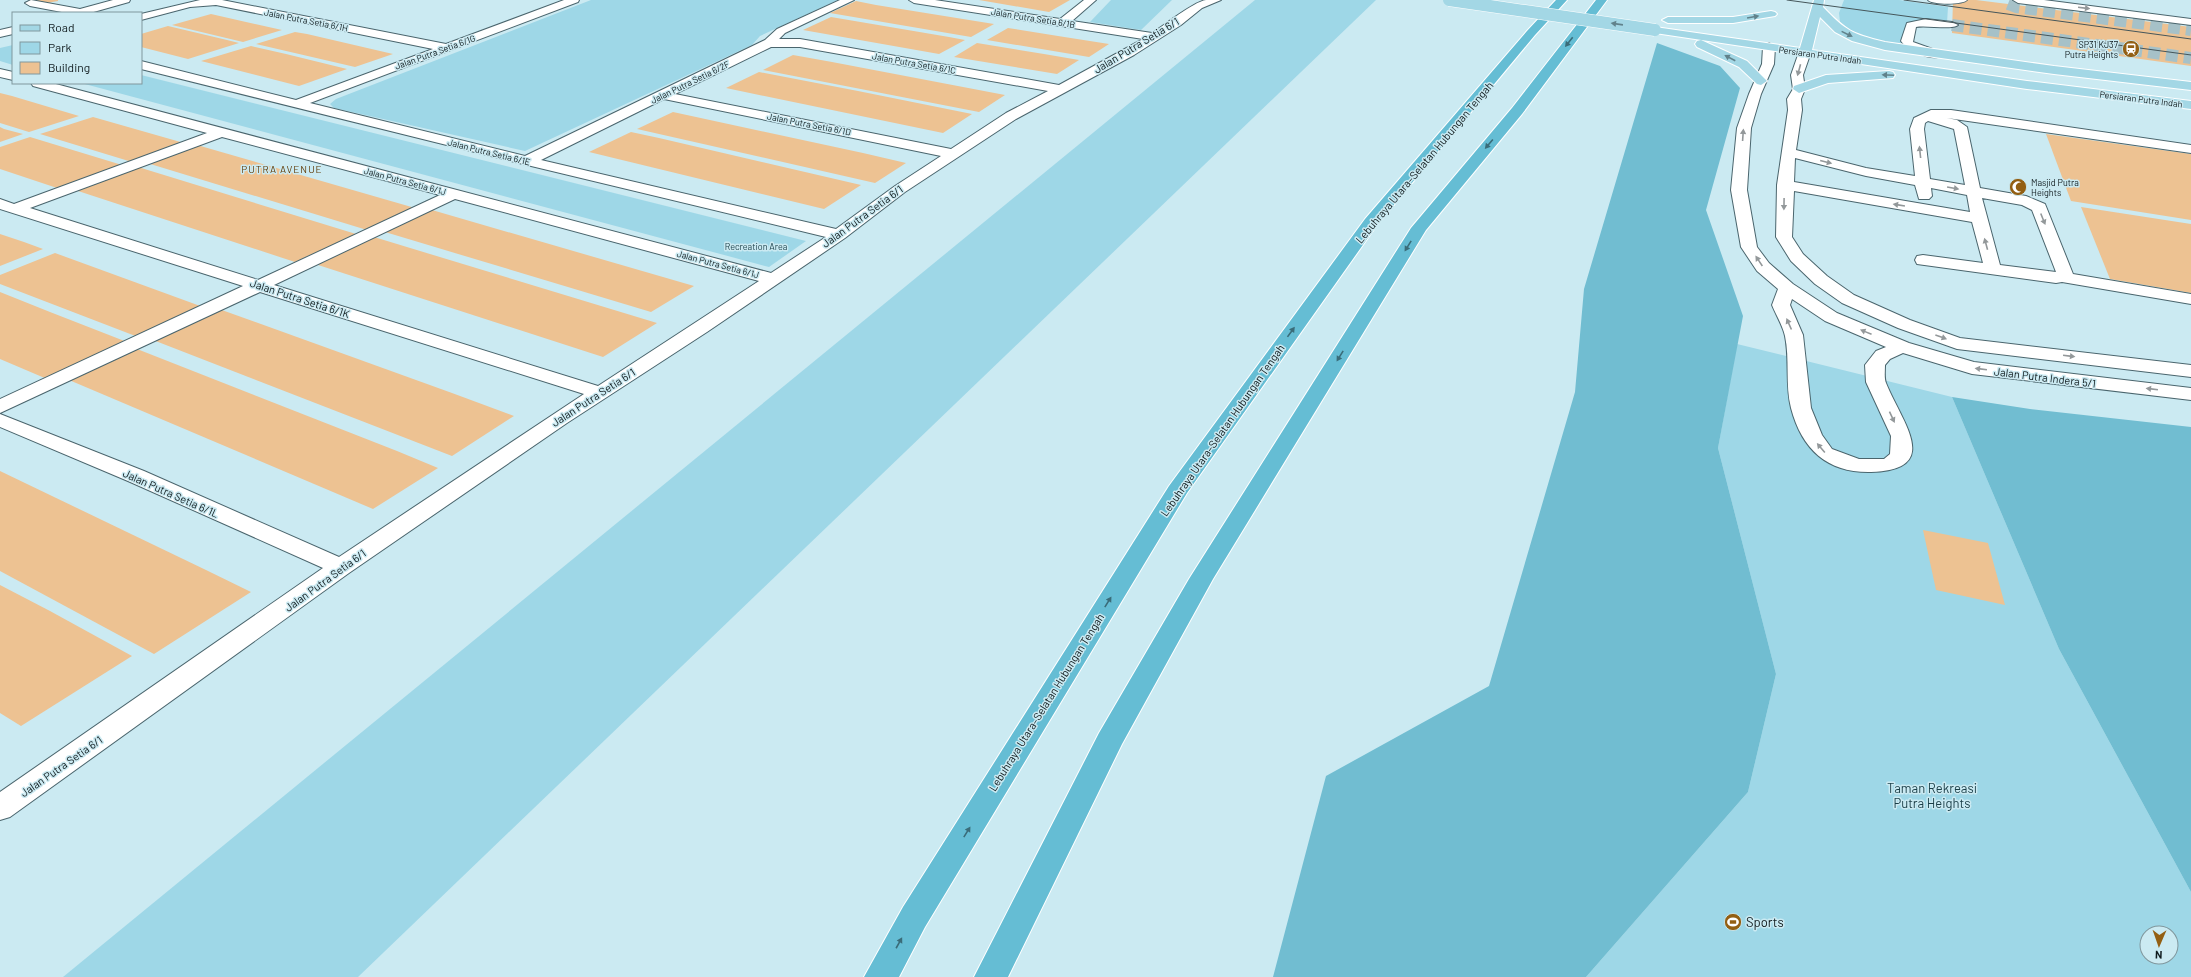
<svg xmlns="http://www.w3.org/2000/svg" width="2191" height="977" font-family="Barlow,sans-serif">
<rect width="100%" height="100%" fill="#cbeaf2"/>
<!-- green -->
<g fill="#9ed7e7" fill-rule="evenodd">
<path d="M591,0H838L760,36L752,45L525,151L334,108L330,104L336,99Z"/>
<path d="M1111,0H1172L1141,30L1090,22Z"/>
<path d="M1255,0H1376L358,977H63Z"/>
<path d="M1844,0H1899L1948,7L1947,23L1911,22L1906,24L1903,40L1908,46C1884,42 1858,39 1840,22L1839,13Z"/>
<path d="M13,45V65L0,61V48Z"/>
<path d="M141,75L806,241L769,267L81,83H141Z"/>
<path d="M1737,344L1952,397L2059,649L2191,892V977H1586L1748,792L1776,674L1718,448ZM2147,933H2171V957H2147Z"/>
</g>
<!-- forest -->
<g fill="#71bdd1">
<path d="M1657,43L1720,66L1740,88L1706,210L1743,316L1718,448L1776,674L1748,792L1586,977H1273L1326,776L1489,686L1575,392L1584,289Z"/>
<path d="M1952,397L2030,409L2191,427V892L2059,649Z"/>
</g>
<!-- building -->
<g fill="#edc292">
<path d="M34,0H58V1L47,3Z"/>
<path d="M979,0H1070L1049,12Z"/>
<path d="M1953,0H1976L2191,27V66L1952,33Z"/>
<path d="M856,1L876,5L994,24L971,37L830,13Z"/>
<path d="M211,14L246,22L282,30L243,42L172,25Z"/>
<path d="M831,17L949,37L965,40L939,54L803,30Z"/>
<path d="M168,26L227,40L239,43L188,59L141,47V34Z"/>
<path d="M1008,28L1058,36L1109,44L1089,57L987,40Z"/>
<path d="M295,32L307,34L393,54L355,67L256,44Z"/>
<path d="M977,43L1044,54L1079,60L1057,74L954,57Z"/>
<path d="M251,46L286,54L347,69L299,86L201,61Z"/>
<path d="M793,55L832,62L1005,95L979,112L763,70Z"/>
<path d="M759,72L858,91L972,114L943,133L726,88Z"/>
<path d="M0,93L12,96L79,116L29,132L0,123Z"/>
<path d="M673,112L863,153L906,163L875,183L637,129Z"/>
<path d="M93,117L184,143L132,162L40,134Z"/>
<path d="M0,127L4,129L23,134L0,142Z"/>
<path d="M631,132L659,138L861,185L824,209L589,152Z"/>
<path d="M2046,134L2191,154V220L2071,201Z"/>
<path d="M30,137L122,165L57,188L0,169V147Z"/>
<path d="M197,145L415,208L367,230L147,163Z"/>
<path d="M138,167L356,234L295,262L75,190Z"/>
<path d="M2081,207L2191,224V293L2110,279Z"/>
<path d="M432,210L694,286L651,312L385,232Z"/>
<path d="M0,234L24,242L43,249L0,266Z"/>
<path d="M374,237L657,323L603,357L315,264Z"/>
<path d="M55,253L203,307L138,337L0,284V275Z"/>
<path d="M0,292L50,312L127,342L47,379L0,359Z"/>
<path d="M219,309L452,393L514,416L452,456L153,340Z"/>
<path d="M137,349L397,451L438,468L373,509L69,380Z"/>
<path d="M0,471L206,570L251,592L154,654L0,571Z"/>
<path d="M1923,530L1988,543L2005,605L1936,590Z"/>
<path d="M0,585L50,611L132,656L21,726L0,713Z"/>
</g>
<g fill="none" stroke-linecap="round" stroke-linejoin="round">
<!-- minor-tunnel -->
<g stroke="#a6c1c8" stroke-width="12" stroke-dasharray="12 6" stroke-linecap="butt">
<path d="M2008,4L2016,7L2191,30"/>
<path d="M1952,25L2191,58"/>
</g>
<defs>
<g id="minor">
<path d="M31,0L80,9L113,0H130L129,2L90,13H67L30,6L25,3Z"/>
<path d="M200,0H222L446,44L564,0H579L578,2L310,103L525,156L765,40L777,29L840,0H854L785,33L779,39H800L1059,85L1143,39L914,3L909,0H935L1060,19L1084,0H1096L1072,21L1152,33C1165,25 1193,2 1206,0C1211,0 1216,0 1221,0L1202,8L1181,25L1134,55L1016,119L905,192L845,238L707,332L567,423L349,573L10,817L0,820V792L323,568L128,481L0,427V414L144,471L339,557L584,394L260,292L0,413V399L243,286L0,209V199L14,204L207,133L33,86L31,83H52L771,273L826,237L527,165L141,69V61L296,100L433,49L216,5L190,7L141,20V14ZM771,47H800L1048,91L1006,113L951,149L675,94ZM664,99L941,156L895,186L836,229L541,160ZM222,137L440,195L258,280L30,208ZM455,199L759,281L598,386L274,285Z"/>
<path d="M1928,0H1967C1963,5 1932,5 1928,0Z"/>
<path d="M2013,0H2044L2191,19V25L2018,3Z"/>
<path d="M1926,19L1952,22L1958,25C1953,30 1926,25 1916,27L1913,42L1938,51L1940,54L1938,57C1928,59 1907,50 1901,41L1907,23Z"/>
<path d="M13,27V34L0,37V30Z"/>
<path d="M1769,43L1775,47L1774,64L1761,94L1751,128L1747,190L1757,247L1769,263L1793,284L1837,313L1909,343L1974,362L2191,388V400L1972,374L1903,353L1890,359L1885,365C1885,371 1884,378 1886,383C1901,421 1944,470 1871,472C1828,473 1802,450 1791,408C1785,385 1790,359 1785,336C1783,326 1776,315 1772,305L1778,289L1757,271L1741,247L1731,190L1737,128L1749,94L1762,64L1763,47ZM1792,299L1825,321L1886,347L1876,351L1865,365L1866,382L1891,436L1890,454L1884,459H1859L1832,449L1822,435L1811,408L1803,335L1790,305Z"/>
<path d="M1805,48L1811,52L1803,75L1805,89L1801,99L1802,110L1796,150L1866,168L1915,176L1910,129L1914,118L1931,110H1951L2191,145V153L1947,118L1957,120L1967,127L1980,188L2026,196L2045,204L2073,274L2191,294V304L2062,282L2056,283L1917,264L1915,260L1917,256L1923,255L1983,263L1972,222L1794,191L1792,237L1803,254L1827,276L1854,295L1910,320L1960,338L2191,365V377L1957,349L1898,328L1842,303L1815,284L1791,261L1776,237L1777,185L1788,110L1787,99L1793,89L1791,75L1799,52ZM1928,121L1954,129L1965,185L1930,179L1924,129L1925,123ZM1795,158L1866,176L1915,185L1919,199H1929L1932,196L1931,188L1967,195L1970,212L1794,182ZM1982,198L2022,205L2032,210L2056,272L2000,265Z"/>
<path d="M0,69L13,72V80L0,77Z"/>
</g>
<g id="major">
<path d="M1814,0H1824L1823,7C1846,31 1852,34 1885,42L2054,66L2191,82V90L2054,74L1885,50L1852,41L1835,32L1820,17L1812,50L2027,81L2191,101V109L2027,89L1655,33L1649,30L1655,27L1800,48Z"/>
<path d="M1771,11L1775,12L1777,14L1775,16L1733,23H1668L1662,20L1668,17H1733Z"/>
<path d="M1701,40L1747,61L1767,81L1761,85L1757,84L1739,67L1697,47L1695,44L1697,41Z"/>
<path d="M1889,71L1893,72L1895,75L1893,78L1828,83L1799,93L1793,89L1794,86L1826,75Z"/>
</g>
<g id="highway">
<path d="M1556,0H1567L1535,35L1377,225L1187,493L925,927L899,977H864L903,907L1169,486L1365,219L1527,31Z"/>
<path d="M1596,0H1607L1522,114L1426,230L1213,579L1122,744L1008,977H974L1099,733L1189,579L1411,228L1512,108Z"/>
</g>
</defs>
<!-- minor casing -->
<use href="#minor" stroke="#4a656d" stroke-width="2"/>
<!-- major casing -->
<use href="#major" stroke="#fff" stroke-width="2"/>
<!-- highway casing -->
<use href="#highway" stroke="#fff" stroke-width="2"/>
<!-- minor -->
<use href="#minor" fill="#fff" fill-rule="evenodd"/>
<!-- major -->
<use href="#major" fill="#a3d7e5" fill-rule="evenodd"/>
<!-- highway -->
<use href="#highway" fill="#65bdd4" fill-rule="evenodd"/>
<!-- tram -->
<g stroke="#45565a" stroke-width="1">
<path d="M1787,0L2191,55"/>
<path d="M1904,0L2191,39"/>
</g>
<defs>
<path id="major-bridge" d="M1449,0L1655,30"/>
</defs>
<!-- major-bridge casing -->
<use href="#major-bridge" stroke="#fff" stroke-width="13" stroke-linecap="butt"/>
<!-- major-bridge -->
<use href="#major-bridge" stroke="#a3d7e5" stroke-width="12"/>
</g>
<!-- one-way arrows -->
<defs><path id="oneway-solid" d="M-6-.8H1V-3.2L6.5 0L1 3.2V.8H-6Z"/></defs>
<g fill="#93989a">
<use href="#oneway-solid" transform="translate(2084 8) rotate(7)"/>
<use href="#oneway-solid" transform="translate(1799 70) rotate(105)"/>
<use href="#oneway-solid" transform="translate(1743 135) rotate(-86)"/>
<use href="#oneway-solid" transform="translate(1920 152) rotate(-96)"/>
<use href="#oneway-solid" transform="translate(1826 162) rotate(14)"/>
<use href="#oneway-solid" transform="translate(1953 188) rotate(10)"/>
<use href="#oneway-solid" transform="translate(1784 204) rotate(91)"/>
<use href="#oneway-solid" transform="translate(1899 205) rotate(-171)"/>
<use href="#oneway-solid" transform="translate(2043 219) rotate(68)"/>
<use href="#oneway-solid" transform="translate(1986 244) rotate(-105)"/>
<use href="#oneway-solid" transform="translate(1759 261) rotate(-124)"/>
<use href="#oneway-solid" transform="translate(1789 324) rotate(-114)"/>
<use href="#oneway-solid" transform="translate(1866 332) rotate(-158)"/>
<use href="#oneway-solid" transform="translate(1941 337) rotate(20)"/>
<use href="#oneway-solid" transform="translate(2069 356) rotate(7)"/>
<use href="#oneway-solid" transform="translate(1981 369) rotate(-173)"/>
<use href="#oneway-solid" transform="translate(2152 389) rotate(-173)"/>
<use href="#oneway-solid" transform="translate(1892 417) rotate(65)"/>
<use href="#oneway-solid" transform="translate(1821 448) rotate(-130)"/>
</g>
<g fill="#61828b">
<use href="#oneway-solid" transform="translate(1753 17) rotate(-10)"/>
<use href="#oneway-solid" transform="translate(1617 24) rotate(-172)"/>
<use href="#oneway-solid" transform="translate(1847 34) rotate(26)"/>
<use href="#oneway-solid" transform="translate(1730 58) rotate(-152)"/>
<use href="#oneway-solid" transform="translate(1888 75) rotate(-178)"/>
</g>
<g fill="#3a6c79">
<use href="#oneway-solid" transform="translate(1569 42) rotate(128)"/>
<use href="#oneway-solid" transform="translate(1489 144) rotate(130)"/>
<use href="#oneway-solid" transform="translate(1408 246) rotate(122)"/>
<use href="#oneway-solid" transform="translate(1291 332) rotate(-54)"/>
<use href="#oneway-solid" transform="translate(1340 356) rotate(122)"/>
<use href="#oneway-solid" transform="translate(1108 602) rotate(-58)"/>
<use href="#oneway-solid" transform="translate(967 832) rotate(-58)"/>
<use href="#oneway-solid" transform="translate(899 943) rotate(-61)"/>
</g>
<!-- icons -->
<defs>
<symbol id="station-disc" viewBox="-11 -11 22 22"><circle r="9.5" fill="#935f13" stroke="#cbeaf2"/><path d="M-3-6H3Q5-6 5-4V2Q5 4 3 4L4.5 6H3L1.5 4h-3L-3 6H-4.5L-3 4Q-5 4-5 2V-4Q-5-6-3-6ZM-3.5-4v3h7v-3ZM-3.5 1v1.5H-2V1ZM2 1v1.5H3.5V1Z" fill="#fff"/></symbol>
<symbol id="mosque-disc" viewBox="-11 -11 22 22"><circle r="9.5" fill="#935f13" stroke="#cbeaf2"/><path d="M3.5-4.9A6 6 0 1 0 3.5 4.9A5 5 0 1 1 3.5-4.9Z" fill="#fff"/></symbol>
<symbol id="stadium-disc" viewBox="-11 -11 22 22"><circle r="9.5" fill="#935f13" stroke="#cbeaf2"/><path d="M0-5a6.5 5 0 1 0 0 10a6.5 5 0 1 0 0-10ZM-3.5-1.8h7v3.6h-7Z" fill="#fff"/></symbol>
</defs>
<g fill-rule="evenodd">
<use href="#station-disc" x="2121" y="39" width="20" height="20"/>
<use href="#mosque-disc" x="2008" y="177" width="20" height="20"/>
<use href="#stadium-disc" x="1723" y="912" width="20" height="20"/>
</g>
<g text-anchor="middle" dominant-baseline="central" stroke-width="3" stroke-linejoin="round" paint-order="stroke">
<!-- far-street labels -->
<g font-size="9" fill="#101b1e" stroke="#cbeaf2">
<text transform="translate(1033 18) rotate(9)">Jalan Putra Setia 6/1B</text>
<text transform="translate(306 20) rotate(11)">Jalan Putra Setia 6/1H</text>
<text transform="translate(435 52) rotate(-20)">Jalan Putra Setia 6/1G</text>
<text transform="translate(1820 55) rotate(8)">Persiaran Putra Indah</text>
<text transform="translate(914 63) rotate(10)">Jalan Putra Setia 6/1C</text>
<text transform="translate(690 82) rotate(-26)">Jalan Putra Setia 6/2F</text>
<text transform="translate(2141 99) rotate(7)">Persiaran Putra Indah</text>
<text transform="translate(809 124) rotate(11)">Jalan Putra Setia 6/1D</text>
<text transform="translate(489 152) rotate(14)">Jalan Putra Setia 6/1E</text>
<text transform="translate(405 181) rotate(15)">Jalan Putra Setia 6/1J</text>
<text transform="translate(718 264) rotate(15)">Jalan Putra Setia 6/1J</text>
</g>
<!-- far-poi labels -->
<g font-size="9" fill="#101b1e" stroke="#cbeaf2" text-anchor="end">
<text x="2118" y="44">SP31 KJ37<tspan x="2118" dy="10">Putra Heights</tspan></text>
<text x="2031" y="182" text-anchor="start">Masjid Putra<tspan x="2031" dy="10">Heights</tspan></text>
</g>
<!-- far-park labels -->
<g font-size="9" fill="#1a3e47" stroke="#cbeaf2">
<text x="756" y="246">Recreation Area</text>
</g>
<!-- far-neighbourhood labels -->
<g font-size="10" letter-spacing="1" fill="#623e0b" stroke="#cbeaf2">
<text x="282" y="169">PUTRA AVENUE</text>
</g>
<!-- street labels -->
<g font-size="11" fill="#101b1e" stroke="#cbeaf2">
<text transform="translate(1136 45) rotate(-31)">Jalan Putra Setia 6/1</text>
<text transform="translate(1424 162) rotate(-50)">Lebuhraya Utara–Selatan Hubungan Tengah</text>
<text transform="translate(862 216) rotate(-36)">Jalan Putra Setia 6/1</text>
<text transform="translate(300 298) rotate(18)">Jalan Putra Setia 6/1K</text>
<text transform="translate(2045 377) rotate(7)">Jalan Putra Indera 5/1</text>
<text transform="translate(593 397) rotate(-33)">Jalan Putra Setia 6/1</text>
<text transform="translate(1222 430) rotate(-55)">Lebuhraya Utara–Selatan Hubungan Tengah</text>
<text transform="translate(171 493) rotate(24)">Jalan Putra Setia 6/1L</text>
<text transform="translate(325 580) rotate(-36)">Jalan Putra Setia 6/1</text>
<text transform="translate(1046 702) rotate(-58)">Lebuhraya Utara–Selatan Hubungan Tengah</text>
<text transform="translate(61 766) rotate(-35)">Jalan Putra Setia 6/1</text>
</g>
<!-- near-park labels -->
<g font-size="13" fill="#1a3e47" stroke="#cbeaf2">
<text x="1932" y="788">Taman Rekreasi<tspan x="1932" dy="15">Putra Heights</tspan></text>
</g>
<!-- near-poi labels -->
<g font-size="13" fill="#101b1e" stroke="#cbeaf2" text-anchor="start">
<text x="1746" y="922">Sports</text>
</g>
</g>
<!-- legend -->
<rect x="12" y="12" width="130" height="72" fill="#cbeaf2" stroke="#80979d"/>
<rect x="20" y="25" width="20" height="6" fill="#a3d7e5" stroke="#80979d"/>
<text x="48" y="32" font-size="12" fill="#101b1e">Road</text>
<rect x="20" y="42" width="20" height="12" fill="#9ed7e7" stroke="#80979d"/>
<text x="48" y="52" font-size="12" fill="#101b1e">Park</text>
<rect x="20" y="62" width="20" height="12" fill="#edc292" stroke="#80979d"/>
<text x="48" y="72" font-size="12" fill="#101b1e">Building</text>
<!-- north arrow -->
<g transform="translate(2159 945) rotate(182)"><circle r="19" fill="#cbeaf2" stroke="#80979d"/>
<path d="M0-3L7 15L0 10L-7 15Z" fill="#935f13"/>
<text y="-6" font-size="11" font-weight="bold" text-anchor="middle" fill="#101b1e">N</text>
</g>
</svg>
